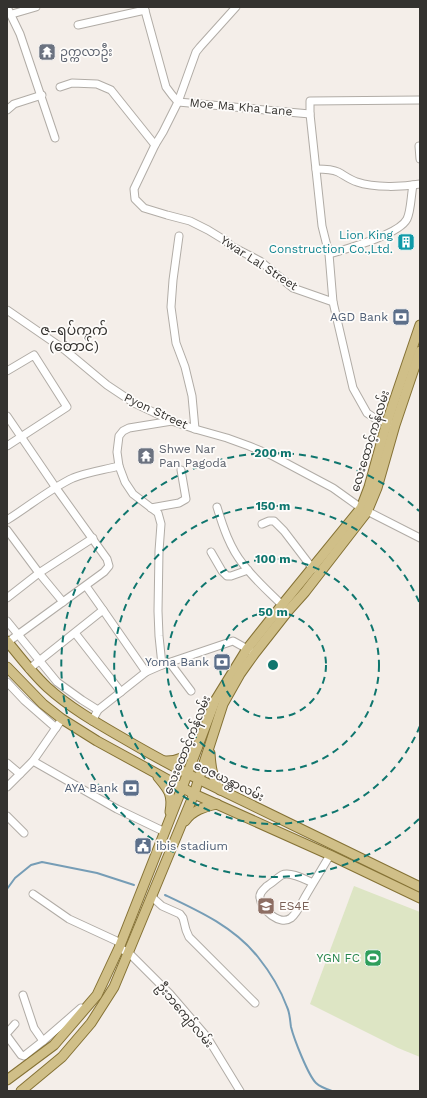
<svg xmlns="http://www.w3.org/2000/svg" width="427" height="1098" font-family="'Work Sans','Noto Sans Myanmar',sans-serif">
<rect width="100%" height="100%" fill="#f4eee9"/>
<!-- park -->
<path fill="#dde5c4" d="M354,886L420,912V1057L398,1048L310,1004Z"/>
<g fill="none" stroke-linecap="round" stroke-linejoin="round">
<!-- stream -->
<g stroke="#769db6" stroke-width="2">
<path d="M7,889L15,878L31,865L42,862L97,873L134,885"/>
<path d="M165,895C199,911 234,927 258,957C270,972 280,988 287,1007C290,1013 290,1021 291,1027C294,1039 308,1075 316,1083C320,1087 326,1089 332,1091"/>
</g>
<defs>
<g id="minor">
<path d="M7,7L20,34L55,138"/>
<path d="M144,7L166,87L172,95L178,102L310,114"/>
<path d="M236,7L200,47L196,52L178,102L163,132L155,145L134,189L135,199L144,208L167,215L190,221L208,230L226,241L231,246L260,261L293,288L333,302L353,388L367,413L376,419L391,424"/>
<path d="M12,14L36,7"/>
<path d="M78,25L145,10"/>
<path d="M60,87L72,83L97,84L111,90L155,145"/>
<path d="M7,110L14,104L42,95"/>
<path d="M419,146L420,159"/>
<path d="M316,169C323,169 332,169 338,172C344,175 350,180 357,182C374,188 403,187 420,184"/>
<path d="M179,236L173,280L171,307L176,343L185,367L192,396L195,429"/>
<path d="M329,254C346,249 399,235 407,219C411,211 411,195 413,185"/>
<path d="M333,302L329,254L322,226L310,114V101L420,100"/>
<path d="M7,310L65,350L107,385L134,403L172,421L195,429L227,438L249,446L271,455L333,488L361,508L420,538"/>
<path d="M7,371L34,355L67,407L7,446"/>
<path d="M7,416L56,488L107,559L109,566L104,572L8,642"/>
<path d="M217,507C223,527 230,548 243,564C254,579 269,592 282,605"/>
<path d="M151,508L179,503L186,499L181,470"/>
<path d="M7,520C28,507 51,488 73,478C88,472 104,470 119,466"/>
<path d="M262,524L269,521H274L284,531L313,569"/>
<path d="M7,530L39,573L63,602"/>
<path d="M211,552L222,571L227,576H231L248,570"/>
<path d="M86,586L103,610L146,672"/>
<path d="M7,598L39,573L93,538"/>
<path d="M7,621L57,682L82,700L98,710"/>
<path d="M75,633L121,692"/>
<path d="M170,663L191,691"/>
<path d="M162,665L159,636L158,611L159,551L161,524L158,513L133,494L125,482L119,466L117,452L119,436L123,431L129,428L172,421"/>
<path d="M29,669L103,610"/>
<path d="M7,682L24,700L56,728"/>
<path d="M92,721L98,710L146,672L162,665L233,641L251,651"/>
<path d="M33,761L117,809L165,832"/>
<path d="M7,763L20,774"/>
<path d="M7,787L33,761L62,719"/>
<path d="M7,816L24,833"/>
<path d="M313,883C306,880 290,871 282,875C277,878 272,883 267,886C263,890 259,893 260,898C261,910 280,926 291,918C297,913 301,904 305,897C313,883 322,869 330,855"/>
<path d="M33,894L69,919L121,943"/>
<path d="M152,897L162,906L180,914L183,918L186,930L189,937L255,1003"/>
<path d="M119,948L129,953L170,994L207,1037L240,1091"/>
<path d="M23,995L34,1028L43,1041"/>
<path d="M7,1033L15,1024"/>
<path d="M7,1036L21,1055L24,1056L43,1041L81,1008"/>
</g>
<g id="major">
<path d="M7,641C20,657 32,673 47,687C69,707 95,722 121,737C143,750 165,762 188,774L420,887"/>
<path d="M7,667L43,704L62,719L97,741L194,794L330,855L420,898"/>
<path d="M210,753C211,769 212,775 220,790"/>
<path d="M164,761C178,762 187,756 197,748"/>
<path d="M158,777C169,790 173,795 170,812"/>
<path d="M185,821C193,810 204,807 217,804"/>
<path d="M7,1080L54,1045L97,995L119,948L182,788L215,701L247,649L282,605L361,508L369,487L387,422L420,325"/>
<path d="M21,1091L62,1057L91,1023L114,987L194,794L223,704L240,674L255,653L288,611L305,592L367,512L377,488L395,425L420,351"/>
</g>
</defs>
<!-- minor casing -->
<use href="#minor" stroke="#b1aca6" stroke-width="9"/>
<!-- major casing -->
<use href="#major" stroke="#857235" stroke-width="11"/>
<!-- minor -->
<use href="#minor" stroke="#fff" stroke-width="7"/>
<!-- major -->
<use href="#major" stroke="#d0bf88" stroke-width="9"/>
</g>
<!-- distance rings -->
<g fill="none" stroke="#0f766e" stroke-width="2" stroke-dasharray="7 5">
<circle cx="273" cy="665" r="53"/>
<circle cx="273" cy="665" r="106"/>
<path d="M420 726A159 159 0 1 1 420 604"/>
<path d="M419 819A212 212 0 1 1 419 511"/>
</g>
<!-- icons -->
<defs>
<symbol id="temple-square" viewBox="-11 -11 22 22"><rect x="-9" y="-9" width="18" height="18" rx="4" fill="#6b7280" stroke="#fefcfa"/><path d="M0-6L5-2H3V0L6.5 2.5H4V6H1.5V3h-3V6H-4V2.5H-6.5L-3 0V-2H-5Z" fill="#fff"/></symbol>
<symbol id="building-square" viewBox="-11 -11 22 22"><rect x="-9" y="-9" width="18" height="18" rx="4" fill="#0f9aa8" stroke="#fefcfa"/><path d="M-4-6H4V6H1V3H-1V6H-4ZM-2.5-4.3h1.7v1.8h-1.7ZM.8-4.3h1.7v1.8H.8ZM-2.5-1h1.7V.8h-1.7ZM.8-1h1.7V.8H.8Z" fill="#fff"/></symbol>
<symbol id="bank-square" viewBox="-11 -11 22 22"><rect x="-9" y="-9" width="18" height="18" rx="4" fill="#5c6f8a" stroke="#fefcfa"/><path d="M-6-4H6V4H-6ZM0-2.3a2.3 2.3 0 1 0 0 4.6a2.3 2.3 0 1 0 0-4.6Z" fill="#fff"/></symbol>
<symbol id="civic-square" viewBox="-11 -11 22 22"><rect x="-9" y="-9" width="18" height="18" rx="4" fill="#5c6f8a" stroke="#fefcfa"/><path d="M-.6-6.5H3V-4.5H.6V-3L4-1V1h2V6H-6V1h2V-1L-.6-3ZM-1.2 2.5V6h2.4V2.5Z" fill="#fff"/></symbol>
<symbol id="school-square" viewBox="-11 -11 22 22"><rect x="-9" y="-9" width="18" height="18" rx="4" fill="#8d6e63" stroke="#fefcfa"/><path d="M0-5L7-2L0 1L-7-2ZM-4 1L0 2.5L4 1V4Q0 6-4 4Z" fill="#fff"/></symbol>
<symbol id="stadium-square" viewBox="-11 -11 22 22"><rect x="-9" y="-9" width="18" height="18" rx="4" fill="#2e9e5b" stroke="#fefcfa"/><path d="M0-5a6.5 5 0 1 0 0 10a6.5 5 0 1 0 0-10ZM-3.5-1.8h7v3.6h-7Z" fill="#fff"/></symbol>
</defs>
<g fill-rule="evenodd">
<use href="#temple-square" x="37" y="42" width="20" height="20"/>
<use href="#building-square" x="396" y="232" width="20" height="20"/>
<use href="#bank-square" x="391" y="307" width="20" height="20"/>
<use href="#temple-square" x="136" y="446" width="20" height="20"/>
<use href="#bank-square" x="212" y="652" width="20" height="20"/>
<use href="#bank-square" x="121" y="778" width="20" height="20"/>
<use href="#civic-square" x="133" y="836" width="20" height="20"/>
<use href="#school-square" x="256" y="896" width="20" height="20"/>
<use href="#stadium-square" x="363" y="948" width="20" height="20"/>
</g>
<g text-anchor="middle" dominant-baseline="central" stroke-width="3.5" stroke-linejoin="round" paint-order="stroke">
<!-- worship labels -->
<g font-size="12" fill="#5b616d" stroke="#fefcfa" text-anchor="start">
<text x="60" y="52">ဥက္ကလာဦး</text>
<text x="159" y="449">Shwe Nar<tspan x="159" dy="14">Pan Pagoda</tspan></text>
</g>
<!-- street labels -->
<g font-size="12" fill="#34322f" stroke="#fefcfa">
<text transform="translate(241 107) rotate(5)">Moe Ma Kha Lane</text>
<text transform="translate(259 263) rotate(33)">Ywar Lal Street</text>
<text transform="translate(156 411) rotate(25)">Pyon Street</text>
<text transform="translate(370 441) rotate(-73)">လေးထောင့်ကန်လမ်း</text>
<text transform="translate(187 745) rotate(-68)">လေးထောင့်ကန်လမ်း</text>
<text transform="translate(229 781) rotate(26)">ဝေဇယန္တာလမ်း</text>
<text transform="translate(185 1015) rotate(50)">ဦးဘကျော်လမ်း</text>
</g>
<!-- culture labels -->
<g font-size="12" fill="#0d838f" stroke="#fefcfa" text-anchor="end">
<text x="393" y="235">Lion King<tspan x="393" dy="14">Construction Co.,Ltd.</tspan></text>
</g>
<!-- service labels -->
<g font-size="12" fill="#4e5e75" stroke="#fefcfa" text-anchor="end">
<text x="388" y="317">AGD Bank</text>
<text x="209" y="662">Yoma Bank</text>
<text x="118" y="788">AYA Bank</text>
<text x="156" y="846" text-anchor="start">ibis stadium</text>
</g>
<!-- education labels -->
<g font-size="12" fill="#785e54" stroke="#fefcfa" text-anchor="start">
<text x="279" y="906">ES4E</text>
</g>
<!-- leisure labels -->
<g font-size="12" fill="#27864d" stroke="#fefcfa" text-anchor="end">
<text x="360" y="958">YGN FC</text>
</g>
<!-- quarter labels -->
<g font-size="14" fill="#34322f" stroke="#fefcfa">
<text x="74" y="330">ဇ-ရပ်ကွက်<tspan x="74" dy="16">(တောင်)</tspan></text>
</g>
</g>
<circle cx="273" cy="665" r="6" fill="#0f766e" stroke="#fefcfa" stroke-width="2"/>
<g font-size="12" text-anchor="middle" font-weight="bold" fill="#0f766e" stroke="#fefcfa" stroke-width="3.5" stroke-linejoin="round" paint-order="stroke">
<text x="273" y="457">200 m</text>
<text x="273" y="510">150 m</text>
<text x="273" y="563">100 m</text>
<text x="273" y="616">50 m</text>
</g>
<!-- border -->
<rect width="427" height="1098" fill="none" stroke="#34322f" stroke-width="16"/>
</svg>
